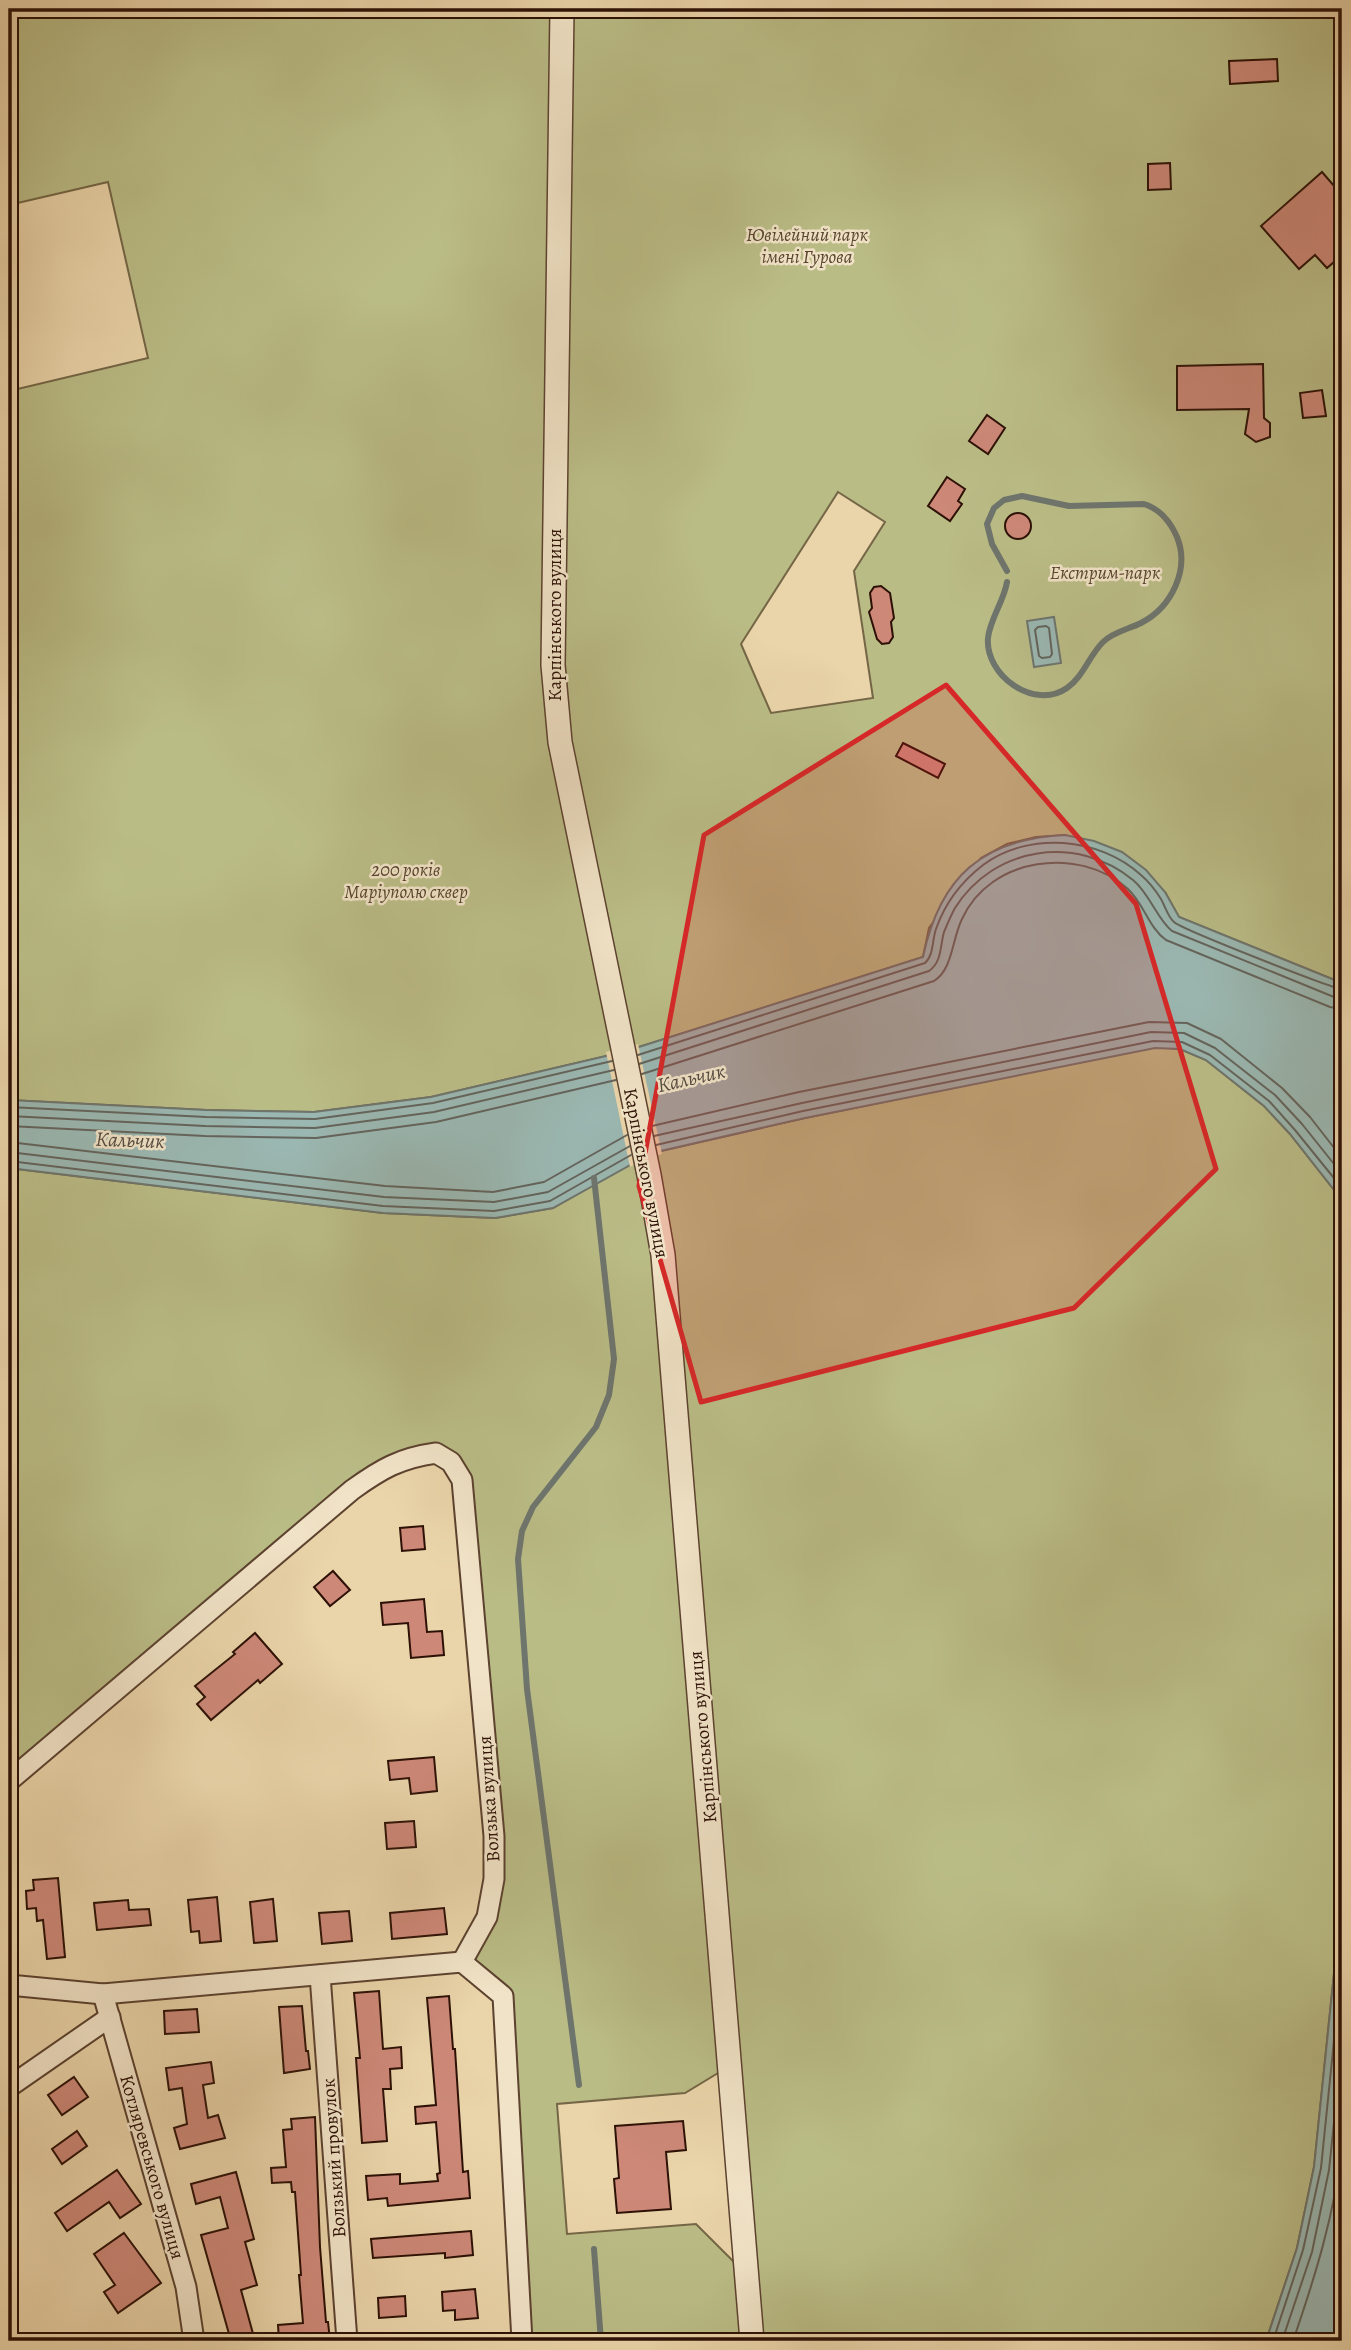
<svg xmlns="http://www.w3.org/2000/svg" width="1351" height="2350" font-family="Alegreya,serif">
<rect width="100%" height="100%" fill="#ead4a9"/>
<filter id="stains"><feTurbulence type="fractalNoise" baseFrequency=".00286" numOctaves="4"/><feColorMatrix values="0 0 0 0 .2 0 0 0 0 .09 0 0 0 0 .02 0 0 0 .5 -.17"/></filter>
<radialGradient id="worn" r=".72"><stop offset=".6" stop-color="#630" stop-opacity="0"/><stop offset="1" stop-color="#630" stop-opacity=".3"/></radialGradient>
<!-- green -->
<g fill="#babc86" stroke="#746646" stroke-width="2" fill-rule="evenodd">
<path d="M9,9H562L553,665L615,1054L431,1097L314,1112L206,1110L9,1100V391L148,358L108,182L9,205Z"/>
<path d="M572,9H1342V983L1179,917L1165,892L1065,835L1036,837L1007,844L981,858L929,928L923,957L633,1049L570,741L563,666ZM838,492L885,522L854,571L873,698L771,713L741,644Z"/>
<path d="M1155,1047L1180,1049L1206,1060L1264,1106L1290,1134L1342,1200V1896L1314,2167L1297,2248L1266,2341H761L652,1153L805,1118Z"/>
<path d="M638,1159L650,1218L723,2070L685,2093L557,2104L567,2234L696,2224L738,2266L745,2341H522L503,1997L462,1962L494,1879L462,1480L436,1453L382,1469L9,1781V1168L383,1213L495,1218L553,1208Z"/>
</g>
<!-- water -->
<g fill="#9ab7b1" stroke="#6e756d" stroke-width="2">
<path d="M1054,617L1061,663L1034,667L1027,621Z"/>
<path d="M1065,835L1094,841L1122,852L1146,870L1165,892L1179,917L1342,983V1200L1290,1134L1264,1106L1206,1060L1180,1049L1155,1048L805,1118L652,1153L553,1208L495,1218L383,1213L9,1168V1100L206,1110L314,1112L431,1097L623,1052L923,957C940,876 983,839 1065,835Z"/>
<path d="M1342,1896V2341H1266L1297,2248L1314,2167Z"/>
</g>
<!-- pier -->
<path fill="#ead4a9" d="M638,1044L662,1154L646,1158L630,1167L606,1052Z"/>
<g fill="none" stroke-linecap="round" stroke-linejoin="round">
<!-- shore -->
<g stroke="#64645c" stroke-width="2">
<path d="M1038,627L1046,626L1049,628L1052,654L1050,657L1042,658L1039,656L1035,630Z"/>
<path d="M638,1055L925,963C934,955 932,940 936,929C945,903 961,882 983,865C1029,831 1099,837 1141,875C1148,881 1156,891 1161,899C1165,906 1168,917 1174,922C1181,929 1331,988 1342,989"/>
<path d="M639,1064L929,971C942,962 940,946 944,932C947,925 951,915 955,908C994,846 1077,834 1133,880C1150,894 1157,919 1172,931L1334,997L1342,998"/>
<path d="M642,1074L934,981C953,969 952,939 962,919C990,857 1079,845 1128,889C1144,904 1149,928 1166,940L1330,1007L1342,1009"/>
<path d="M9,1107L206,1117L315,1119L433,1103L612,1061"/>
<path d="M9,1116L205,1126L315,1128L434,1112L614,1070"/>
<path d="M9,1126L205,1136L316,1138L436,1122L616,1080"/>
<path d="M652,1126L799,1092L1149,1022L1187,1023L1221,1039L1282,1088L1310,1117L1342,1158"/>
<path d="M654,1136L802,1103L1151,1032L1184,1033L1215,1048L1275,1095L1302,1124L1342,1174"/>
<path d="M9,1142L385,1186L493,1192L544,1182L627,1135"/>
<path d="M656,1145L803,1111L1153,1041L1182,1042L1210,1055L1269,1101L1295,1130L1342,1188"/>
<path d="M9,1152L384,1197L494,1202L548,1192L630,1146"/>
<path d="M9,1161L383,1206L494,1211L550,1201L631,1155"/>
<path d="M1273,2341L1303,2250L1321,2168L1342,1962"/>
<path d="M1282,2341L1312,2252L1329,2170L1342,2046"/>
<path d="M1293,2341C1315,2277 1335,2213 1342,2146"/>
</g>
<!-- stream -->
<g stroke="#6e756d" stroke-width="6">
<path d="M1007,571L992,544L987,524L994,508L1004,500L1022,496L1069,506L1144,504C1160,509 1170,521 1177,537C1190,569 1172,607 1141,623C1129,629 1113,632 1103,642C1089,656 1083,677 1067,688C1034,711 985,675 988,638C990,619 1004,601 1007,582"/>
<path d="M579,2085L527,1689L518,1559L522,1531L533,1507L596,1427L609,1395L614,1359L594,1178"/>
<path d="M594,2249L601,2341"/>
</g>
</g>
<!-- building -->
<g fill="#cd8878" stroke="#2d1106" stroke-width="2">
<path d="M1277,59L1278,81L1230,84L1229,61Z"/>
<path d="M1170,163L1171,189L1148,190V164Z"/>
<path d="M1322,172L1342,195V255L1327,268L1315,255L1299,269L1261,226Z"/>
<path d="M1263,364L1264,418L1270,423V437L1256,442L1245,434L1249,409L1177,410V366Z"/>
<path d="M1322,390L1326,416L1303,418L1300,393Z"/>
<path d="M987,415L1005,428L988,454L969,441Z"/>
<path d="M947,477L965,489L958,501L962,504L950,521L928,506Z"/>
<circle cx="1018" cy="526" r="13"/>
<path d="M881,586L890,593L894,618L891,622L893,637L889,643L882,644L877,639L869,612L872,608L870,593L874,587Z"/>
<path d="M903,743L945,764L938,778L896,756Z"/>
<path d="M423,1526L425,1549L402,1551L400,1528Z"/>
<path d="M333,1571L350,1590L330,1606L314,1587Z"/>
<path d="M424,1599L427,1632L442,1631L444,1655L411,1658L408,1623L383,1625L381,1603Z"/>
<path d="M255,1633L282,1664L260,1683L258,1680L211,1720L197,1704L205,1697L195,1686L235,1654L233,1652Z"/>
<path d="M434,1757L437,1791L411,1794L409,1778L390,1780L388,1761Z"/>
<path d="M414,1821L416,1847L387,1849L385,1823Z"/>
<path d="M58,1878L65,1957L47,1959L43,1920L37,1921L36,1908L27,1909L26,1891L34,1890L33,1880Z"/>
<path d="M217,1897L221,1941L200,1943L199,1931L191,1932L188,1900Z"/>
<path d="M273,1899L277,1941L254,1943L250,1902Z"/>
<path d="M128,1900L129,1910L149,1909L151,1925L97,1930L94,1903Z"/>
<path d="M444,1908L447,1934L392,1939L390,1913Z"/>
<path d="M349,1911L352,1941L322,1944L319,1913Z"/>
<path d="M379,1991L383,2049L401,2047L402,2068L390,2069L391,2089H383L387,2141L362,2143L356,2058H360L354,1993Z"/>
<path d="M449,1996L453,2049H455L463,2172L468,2171L470,2198L388,2206L387,2198L368,2200L366,2176L400,2174V2184L438,2181L437,2174L440,2173L436,2122L416,2124L415,2107L436,2105L427,1998Z"/>
<path d="M302,2006L306,2051H308L310,2069L284,2073L279,2007Z"/>
<path d="M197,2009L199,2032L165,2034L164,2011Z"/>
<path d="M211,2062L214,2083L203,2085L208,2118L218,2115L225,2138L180,2149L174,2128L187,2124L182,2088L169,2090L166,2068Z"/>
<path d="M74,2077L88,2097L62,2115L48,2095Z"/>
<path d="M315,2117L320,2247L326,2322H328L330,2341H279L278,2325L303,2323L299,2275H301L295,2192H292L291,2182L272,2183L271,2168L286,2167L283,2130L292,2129L291,2119Z"/>
<path d="M683,2121L686,2150L666,2152L671,2209L617,2213L614,2179L619,2178L615,2126Z"/>
<path d="M77,2131L87,2146L62,2164L52,2149Z"/>
<path d="M117,2170L141,2204L120,2218L109,2202L67,2231L55,2213Z"/>
<path d="M236,2172L254,2239L245,2242L257,2285L241,2290L255,2341H231L201,2235L228,2228L220,2197L196,2204L191,2184Z"/>
<path d="M471,2231L473,2255L445,2258V2253L373,2258L371,2239Z"/>
<path d="M124,2233L161,2283L118,2313L104,2292L115,2285L94,2254Z"/>
<path d="M475,2289L478,2318L455,2320V2310L443,2311L442,2292Z"/>
<path d="M405,2296L406,2316L379,2318L378,2298Z"/>
</g>
<g fill="none" stroke-linecap="round" stroke-linejoin="round">
<defs>
<g id="minor">
<path d="M9,1781L352,1490C381,1469 400,1458 436,1453L451,1462L462,1480L494,1836V1879L487,1917L462,1962"/>
<path d="M462,1962L503,1996L522,2341"/>
<path d="M320,1975L347,2341"/>
<path d="M9,1985L103,1994L462,1962"/>
<path d="M103,1994L186,2287L194,2341"/>
<path d="M9,2087L110,2017"/>
</g>
<path id="tertiary" d="M562,9L553,665L560,742L649,1175L663,1255L752,2341"/>
</defs>
<!-- minor casing -->
<use href="#minor" stroke="#5c422f" stroke-width="23"/>
<!-- tertiary casing -->
<use href="#tertiary" stroke="#5c422f" stroke-width="26"/>
<!-- minor -->
<use href="#minor" stroke="#f1e3c7" stroke-width="19"/>
<!-- tertiary -->
<use href="#tertiary" stroke="#f1e3c7" stroke-width="23"/>
</g>
<!-- marked area -->
<path fill="#d62828" fill-opacity="0.2" stroke="#d62828" stroke-width="5" stroke-linejoin="round" d="M946,685L1136,904L1216,1169L1074,1308L701,1402L639,1186L704,835Z"/>
<g text-anchor="middle" dominant-baseline="central" stroke-width="5" stroke-linejoin="round" paint-order="stroke">
<!-- park labels -->
<g font-size="19" font-style="italic" fill="#57442c" stroke="#f1e3c7">
<text x="807" y="235">Ювілейний парк<tspan x="807" dy="22">імені Гурова</tspan></text>
<text x="1105" y="573">Екстрим-парк</text>
<text x="406" y="870">200 років<tspan x="406" dy="22">Маріуполю сквер</tspan></text>
</g>
<!-- street labels -->
<g font-size="19" fill="#2d1106" stroke="#f1e3c7">
<text transform="translate(555 615) rotate(-90)">Карпінського вулиця</text>
<text transform="translate(646 1173) rotate(79)">Карпінського вулиця</text>
<text transform="translate(703 1737) rotate(-95)">Карпінського вулиця</text>
<text transform="translate(489 1799) rotate(-94)">Волзька вулиця</text>
<text transform="translate(334 2158) rotate(-94)">Волзький провулок</text>
<text transform="translate(152 2167) rotate(74)">Котляревського вулиця</text>
</g>
<!-- water labels -->
<g font-size="21" font-style="italic" fill="#534b42" stroke="#f1e3c7">
<text transform="translate(691 1078) rotate(-13)">Кальчик</text>
<text transform="translate(130 1140) rotate(2)">Кальчик</text>
</g>
</g>
<!-- margin -->
<rect width="1351" height="2350" fill="none" stroke="#ead4a9" stroke-width="35"/>
<rect x="10" y="10" width="1330" height="2329" fill="none" stroke="#2d1106" stroke-width="3.5"/>
<rect x="18" y="18" width="1316" height="2315" fill="none" stroke="#2d1106" stroke-width="2"/>
<rect width="100%" height="100%" filter="url(#stains)"/>
<rect width="100%" height="100%" fill="url(#worn)"/>
</svg>
